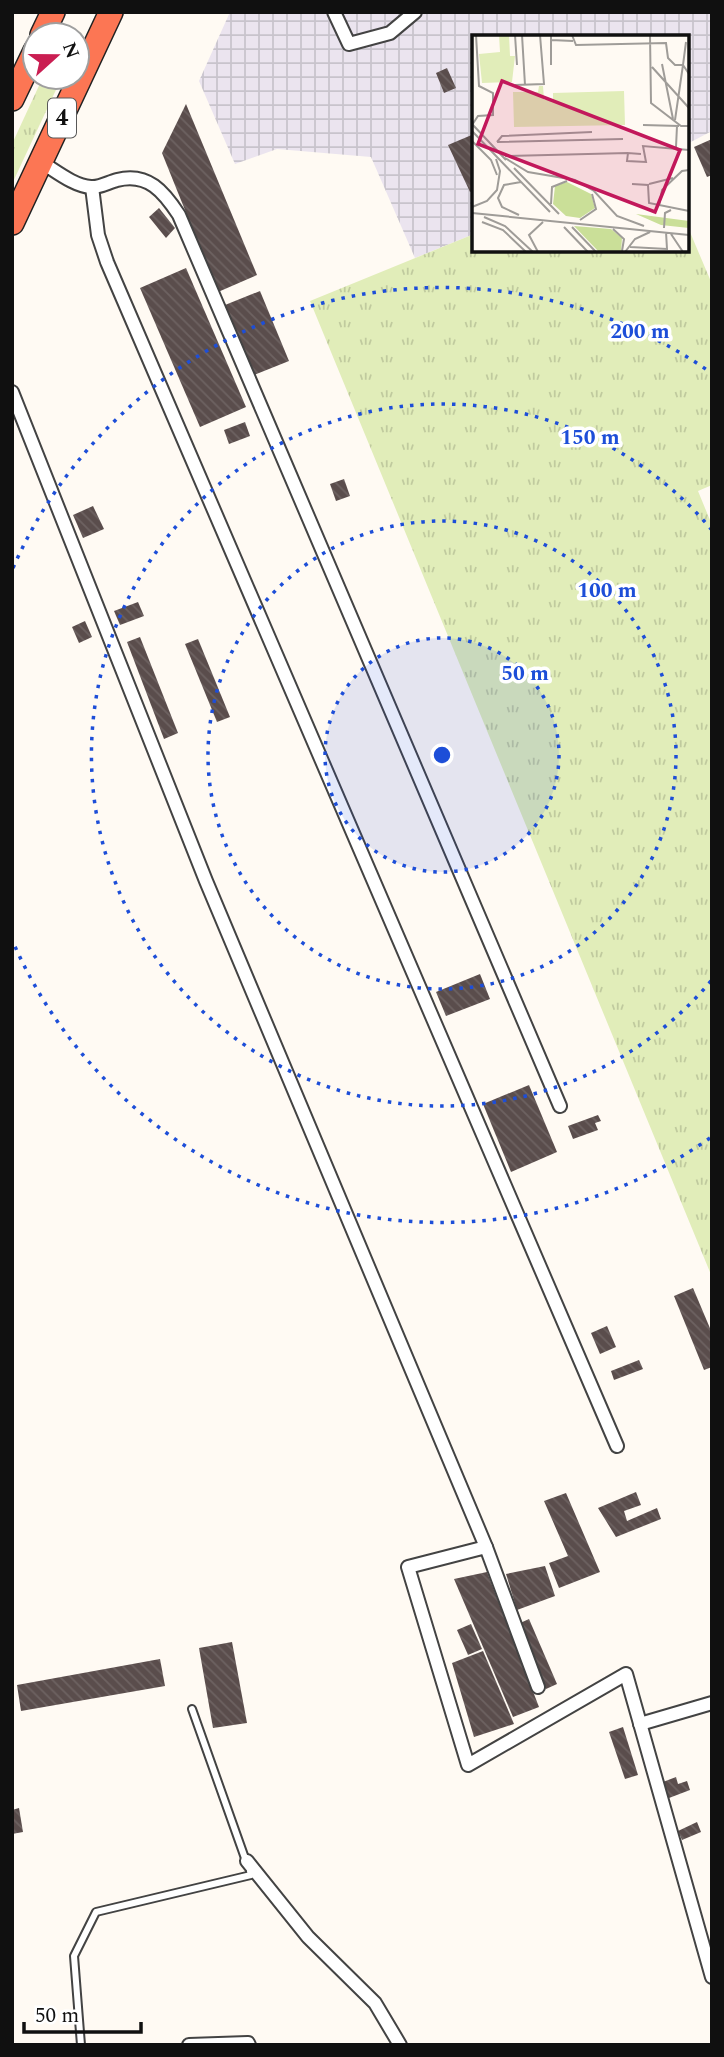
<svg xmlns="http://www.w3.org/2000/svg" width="724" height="2057" font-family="Spectral,serif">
<defs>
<pattern id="industrial-grid" width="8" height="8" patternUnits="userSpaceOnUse" patternTransform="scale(1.75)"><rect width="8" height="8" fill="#ebe4ef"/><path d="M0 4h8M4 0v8" fill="none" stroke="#c8c3cc"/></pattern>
<pattern id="grass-tufts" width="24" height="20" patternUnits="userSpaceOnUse" patternTransform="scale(1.75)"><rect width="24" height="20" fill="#e1edb9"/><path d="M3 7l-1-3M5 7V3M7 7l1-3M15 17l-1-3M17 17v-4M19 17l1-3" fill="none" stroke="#c0ca9e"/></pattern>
<pattern id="building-back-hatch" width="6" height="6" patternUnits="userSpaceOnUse" patternTransform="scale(1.75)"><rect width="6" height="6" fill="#5a4d4c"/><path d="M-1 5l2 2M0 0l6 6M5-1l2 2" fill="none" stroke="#6d6261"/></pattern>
</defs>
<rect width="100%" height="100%" fill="#fffaf3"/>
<!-- industrial -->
<path fill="url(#industrial-grid)" d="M230,12H712V131L687,144V37H474V234L415,258L371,157L277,149L235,164L199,81Z"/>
<!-- grass -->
<g fill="url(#grass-tufts)">
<path d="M43,77H62L12,184V144Z"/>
<path d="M687,225L712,284V485L698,491L712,525V1277L310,301L474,234V250H687Z"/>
</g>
<!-- building -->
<g fill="url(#building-back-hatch)">
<path d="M447,68L456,88L444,93L436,73Z"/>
<path d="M186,104L257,275L218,292L162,153Z"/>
<path d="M474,134V190L470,192L448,145Z"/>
<path d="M712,139V175L707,177L694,147Z"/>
<path d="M159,208L175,228L166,238L149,217Z"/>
<path d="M186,268L246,407L200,427L140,288Z"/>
<path d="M260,291L289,361L254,375L225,305Z"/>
<path d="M245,422L250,436L229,444L224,430Z"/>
<path d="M344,479L350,496L336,501L330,484Z"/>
<path d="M93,506L104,529L83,538L73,515Z"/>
<path d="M138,602L144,616L120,625L114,611Z"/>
<path d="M85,621L92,637L79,643L72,627Z"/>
<path d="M140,637L178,733L164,739L127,642Z"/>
<path d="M198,639L230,717L217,722L185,644Z"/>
<path d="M480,974L490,999L446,1016L436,992Z"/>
<path d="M529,1085L557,1152L511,1172L483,1104Z"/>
<path d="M598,1115L601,1121L595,1123L598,1130L573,1139L568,1126Z"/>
<path d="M693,1288L712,1333V1367L704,1370L674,1296Z"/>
<path d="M607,1326L616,1347L600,1354L591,1333Z"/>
<path d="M639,1360L643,1369L614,1380L611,1371Z"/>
<path d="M636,1492L641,1505L624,1511L627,1521L657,1508L661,1519L616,1537L598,1508Z"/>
<path d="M566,1493L600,1572L559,1588L549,1563L568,1556L544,1501Z"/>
<path d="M545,1566L555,1596L517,1610L506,1574Z"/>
<path d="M487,1572L539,1707L513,1717L454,1579Z"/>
<path d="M529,1619L557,1684L546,1689L518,1624Z"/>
<path d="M471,1624L482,1649L468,1655L457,1630Z"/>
<path d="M232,1642L247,1723L213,1728L199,1648Z"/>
<path d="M483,1651L514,1724L474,1737L452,1663Z"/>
<path d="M160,1659L165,1686L21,1711L17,1685Z"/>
<path d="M623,1727L638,1775L625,1779L609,1732Z"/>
<path d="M676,1777L678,1784L687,1781L690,1790L669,1798L663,1782Z"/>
<path d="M19,1808L23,1832L12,1834V1810Z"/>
<path d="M697,1822L701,1832L682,1840L678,1831Z"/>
</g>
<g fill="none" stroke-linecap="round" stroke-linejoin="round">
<defs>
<g id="lane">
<path d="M192,1709L246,1861"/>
<path d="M81,2045L74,1956L96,1912L251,1875L250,1871"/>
</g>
<g id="street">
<path d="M334,12L349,44L390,33L415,12"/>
<path d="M41,162C56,171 74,186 91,187C99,188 109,182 117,180C148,172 164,192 179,215L560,1106"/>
<path d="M92,187L98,235L107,262L617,1446"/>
<path d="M12,392L206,881L486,1547"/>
<path d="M538,1687L486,1547L408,1567L468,1765L626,1674L712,1977"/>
<path d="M640,1724L712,1703"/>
<path d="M247,1861L308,1937L375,2003L400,2045"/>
<path d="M189,2045L248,2043L249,2045"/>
</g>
<g id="highway">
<path d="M42,35L53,12"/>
<path d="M12,99L35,51"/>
<path d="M12,223L111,12"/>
</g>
</defs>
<!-- lane casing -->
<use href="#lane" stroke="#434343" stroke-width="10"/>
<!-- street casing -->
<use href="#street" stroke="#434343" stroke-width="16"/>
<!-- highway casing -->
<use href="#highway" stroke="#212121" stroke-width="26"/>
<!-- lane -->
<use href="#lane" stroke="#fff" stroke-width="6"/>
<!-- street -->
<use href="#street" stroke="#fff" stroke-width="12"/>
<!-- highway -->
<use href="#highway" stroke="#fc7654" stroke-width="23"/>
</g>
<!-- distance rings -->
<circle cx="442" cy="755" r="117" fill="#1d4ed8" fill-opacity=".12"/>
<g fill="none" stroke="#1d4ed8" stroke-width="3.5" stroke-dasharray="3.5 7">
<circle cx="442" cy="755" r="117"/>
<circle cx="442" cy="755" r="234"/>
<path d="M711 981A351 351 0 1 1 711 529"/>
<path d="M710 1138A468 468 0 0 1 13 942M13 568A468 468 0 0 1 710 372"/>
</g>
<g text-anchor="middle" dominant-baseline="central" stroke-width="7" stroke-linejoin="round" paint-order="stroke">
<!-- shield labels -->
<rect fill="#fff" stroke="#585858" stroke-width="2" x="48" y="98.5" width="28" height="39" rx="5"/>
<g font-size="23" font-weight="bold" fill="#101010">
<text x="62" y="118">4</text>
</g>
</g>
<!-- overview -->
<g transform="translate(472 35)">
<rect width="217" height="217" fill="#fffaf3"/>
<path d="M27,0H37L38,21H43L40,47L10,48L7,19L28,17ZM67,51H71L72,65H81V58L152,56L153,90L42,92L41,57H66Z" fill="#e1edb9"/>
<path d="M95,147L119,159L123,173L108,183L94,181L81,169L83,151ZM164,179L217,186V193L189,190ZM102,191L139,194L150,203L149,217H127Z" fill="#cadf98"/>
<path fill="none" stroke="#9f9c98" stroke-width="2" d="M43,0L45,30M50,0L53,50M100,0L104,10L194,8L196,23L203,30H211L203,85M178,0L179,68L209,91H217M79,5L101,6M214,7L211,30L217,39M190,29L201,84M79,30V0M180,32L217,73M43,50L72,49L68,0M0,89L34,125M0,90L6,81L21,80V58L7,51L4,0M171,90L207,91M0,96L78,177M0,106L19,125L25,140M25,107L151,104M25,107L30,101L120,97M204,112L205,91M169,119L156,118L155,126L174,127L171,111L217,115M33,121L156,118M33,123L56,137L103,145L122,156L145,181L172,191M42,133L87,179M160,149L176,150L177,168L217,176M177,149L201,143M79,169L80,152L95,146M187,171L190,155L210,136L217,135M0,172L15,166L25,155L28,136L24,124M0,178L217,200M47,180L30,172L26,163L32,150L49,147M12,182L33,191L61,217M108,185L124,174L120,159M10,187L31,195L54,217M92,192L116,217M100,192L124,217M192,193L193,178L199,175M141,194L152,204L150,216M199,199L211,217M158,212L195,214L194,197M66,217L57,200L71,187M153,217L163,204L178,197"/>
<path fill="#c2185b" fill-opacity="0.15" stroke="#c2185b" stroke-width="3.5" d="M30,46L208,115L183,177L6,109Z"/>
<rect width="217" height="217" fill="none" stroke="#101010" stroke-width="3.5"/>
</g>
<circle cx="442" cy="755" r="10" fill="#1d4ed8" stroke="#fff" stroke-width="3.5"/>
<g font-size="21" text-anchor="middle" font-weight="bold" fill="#1d4ed8" stroke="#fff" stroke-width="7" stroke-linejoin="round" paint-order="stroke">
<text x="640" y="338">200 m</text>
<text x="590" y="444">150 m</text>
<text x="607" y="597">100 m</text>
<text x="525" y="680">50 m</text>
</g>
<!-- border -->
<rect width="724" height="2057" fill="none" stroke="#101010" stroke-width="28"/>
<!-- north arrow -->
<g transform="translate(56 56) rotate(69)"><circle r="33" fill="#ffffff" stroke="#9f9f9f" stroke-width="2"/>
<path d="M0-5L12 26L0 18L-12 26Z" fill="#ca1e52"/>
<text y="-10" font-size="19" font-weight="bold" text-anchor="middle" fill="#101010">N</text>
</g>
<!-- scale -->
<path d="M24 2022v10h117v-10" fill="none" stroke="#101010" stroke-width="3.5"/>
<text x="35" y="2022" font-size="21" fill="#101010" stroke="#ffffff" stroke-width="5" paint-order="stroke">50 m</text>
</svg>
